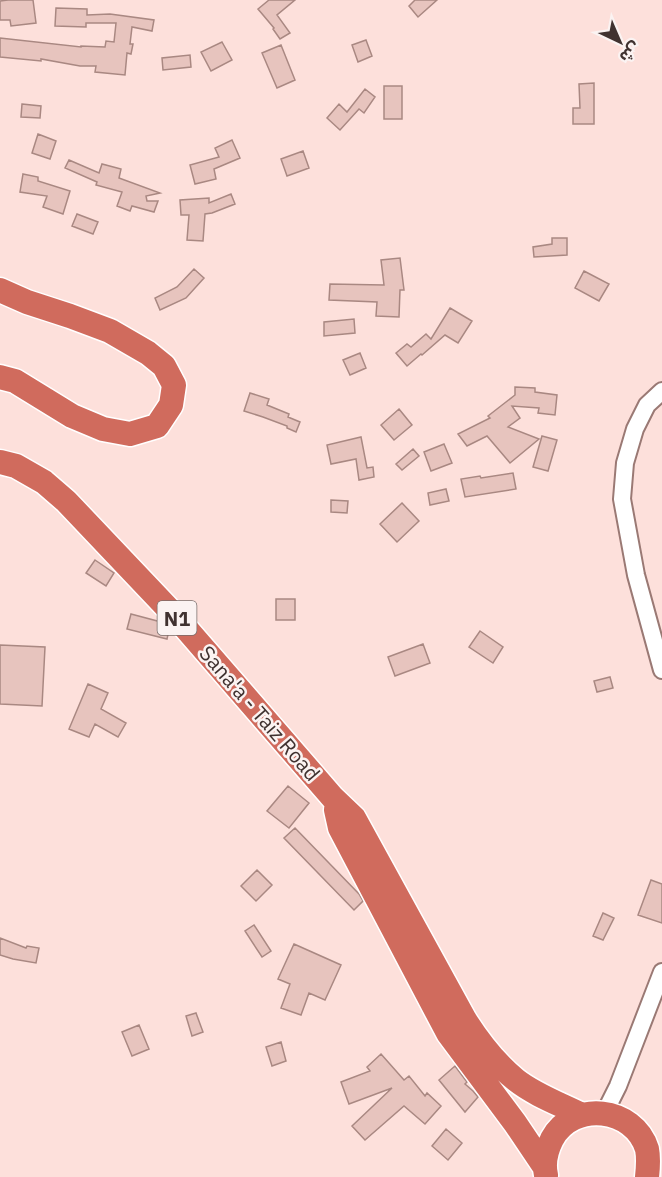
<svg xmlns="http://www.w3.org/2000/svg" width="662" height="1177" font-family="'IBM Plex Sans','Noto Sans Arabic',sans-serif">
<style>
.building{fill:#e7c4be;stroke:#a98882;stroke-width:1.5}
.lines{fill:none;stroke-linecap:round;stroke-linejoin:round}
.minor-casing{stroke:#9a7974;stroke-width:20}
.highway-casing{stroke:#fff;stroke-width:27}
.minor{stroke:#fff;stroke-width:16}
.highway{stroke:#d06b5d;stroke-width:24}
.labels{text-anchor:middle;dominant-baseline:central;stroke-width:5;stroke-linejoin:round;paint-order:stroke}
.shield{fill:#fbf3f2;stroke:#786c6a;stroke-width:1.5}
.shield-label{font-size:20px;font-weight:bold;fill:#403230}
.street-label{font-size:21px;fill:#403230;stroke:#fbf3f2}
</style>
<rect width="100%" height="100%" fill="#fde0db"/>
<path class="building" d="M8,0H33L36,23L11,26L10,20H0V1Z
M269,0H295L277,15L290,33L280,39L273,29L274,28L258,9Z
M415,0H437L418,17L409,6Z
M56,8L87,9V15L110,14L154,20L152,31L132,27L130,44H133L131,54L127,53L125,75L95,72L96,66H80L41,59V61L0,57V38L81,47V46L105,47L106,41L114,42L116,23H86V27L55,26Z
M366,40L372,56L358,62L352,45Z
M222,42L232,60L211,71L201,52Z
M281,45L295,80L277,88L262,53Z
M190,55L191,67L163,70L162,58Z
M594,83V124H573V108H580L579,84Z
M384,86H402V119H384Z
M365,89L375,97L364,113L359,109L340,130L327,118L339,104L347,112Z
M22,104L41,106L40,118L21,117Z
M38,134L56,141L50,159L32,153Z
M232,140L240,158L214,169L216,179L195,184L190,165L219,157L215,148Z
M303,151L309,168L287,176L281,159Z
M69,160L99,173L102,164L121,169L119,178L160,193L146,196L147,201H158L154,212L132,206L130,211L117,206L122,192L96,185L97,182L65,168Z
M23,174L38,177V181L70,191L63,214L43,207L47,196L20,192Z
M231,194L235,204L212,213L205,214L203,241L187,240L189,215H181L180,200L209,198V203Z
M77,214L98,222L93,234L72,226Z
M552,238H567V255L534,257L533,247L552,244Z
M400,258L404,290H400L399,317L376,316L377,302L329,300L330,284L384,285L381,260Z
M194,269L204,278L186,298L160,310L155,298L177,287Z
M584,271L609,284L599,301L575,288Z
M450,308L472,321L458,343L445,335L422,355L421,354L407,366L396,353L407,344L411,347L426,334L431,339Z
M354,319L355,333L324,336V322Z
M360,353L366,368L350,375L343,360Z
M515,387L535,388V392L557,395L555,415L538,413L539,408L512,406L520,418L508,427L539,439L510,463L487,436L467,446L458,434L490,418L488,416L515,395Z
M250,393L269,399L267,405L289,414L288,417L300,422L296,432L287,428V426L263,417L244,411Z
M399,409L412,425L394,440L381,425Z
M542,436L557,440L548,471L533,467Z
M361,437L367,468L373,467L374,477L359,480L356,459L331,464L327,445Z
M444,444L452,463L431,471L424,452Z
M413,449L419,456L402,470L396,464Z
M513,473L516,489L465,497L461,479L480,476L481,478Z
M446,489L449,501L430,505L428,493Z
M331,500L348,501L347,513L331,512Z
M402,503L419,521L397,542L380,524Z
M95,560L114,573L106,586L86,573Z
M276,599H295V620H276Z
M131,614L161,622L169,630L167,639L127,629Z
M480,631L503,647L493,663L469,647Z
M423,644L430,663L395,676L388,657Z
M0,645L45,647L42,706L0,704Z
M610,677L613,688L597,692L594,681Z
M88,684L108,693L101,709L126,723L118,737L95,724L89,737L69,729Z
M288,786L309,803L289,828L267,811Z
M295,828L359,894L363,901L354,910L284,838Z
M257,870L272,885L256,901L241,886Z
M651,880L662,884V923L638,915Z
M603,913L614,918L603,940L593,936Z
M254,925L271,951L262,957L245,931Z
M0,938L26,948L27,946L39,948L36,963L13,959L0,955Z
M294,944L341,965L325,1000L309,993L301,1015L281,1008L290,984L278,979Z
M196,1013L203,1032L192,1036L186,1016Z
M139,1025L149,1049L132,1056L122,1032Z
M281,1042L286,1061L272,1066L266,1047Z
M381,1054L404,1080L409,1076L425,1096L427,1093L441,1106L425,1124L404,1106L365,1140L352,1126L392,1088L349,1104L341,1082L370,1071L367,1067Z
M455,1066L467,1082L465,1084L473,1091L478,1097L465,1112L439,1080Z
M446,1129L462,1143L448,1160L432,1146Z"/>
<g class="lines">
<g class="minor-casing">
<path id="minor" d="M662,391L647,405L635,429L625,463L622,499L636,575L662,670
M604,1114L618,1086L662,972"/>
</g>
<g class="highway-casing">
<path id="highway" d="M0,290L27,302L70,316L110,331L148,353L164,366L174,385L171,405L157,426L130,434L103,429L72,416L15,381L0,377
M0,462L16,466L44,482L66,501L177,618L333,798L354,818L465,1020C479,1042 495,1063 516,1080C535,1095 560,1104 582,1115
M336,810L340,828L448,1033L515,1123L544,1166
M546,1175C543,1162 546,1151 552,1139C573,1100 634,1107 647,1149C649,1159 648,1168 647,1177"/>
</g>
<use href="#minor" class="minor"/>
<use href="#highway" class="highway"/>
</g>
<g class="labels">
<rect class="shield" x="157.5" y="601" width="39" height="34" rx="4.5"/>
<g class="shield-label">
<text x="177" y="618">N1</text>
</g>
<g class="street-label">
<text transform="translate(260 713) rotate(49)">Sana'a - Taiz Road</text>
</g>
</g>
<g transform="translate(620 42) rotate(136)" stroke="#fbf3f2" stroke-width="4.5" paint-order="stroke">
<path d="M0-4.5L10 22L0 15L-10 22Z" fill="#403230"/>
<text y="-9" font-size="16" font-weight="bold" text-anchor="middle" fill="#403230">ش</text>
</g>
</svg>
